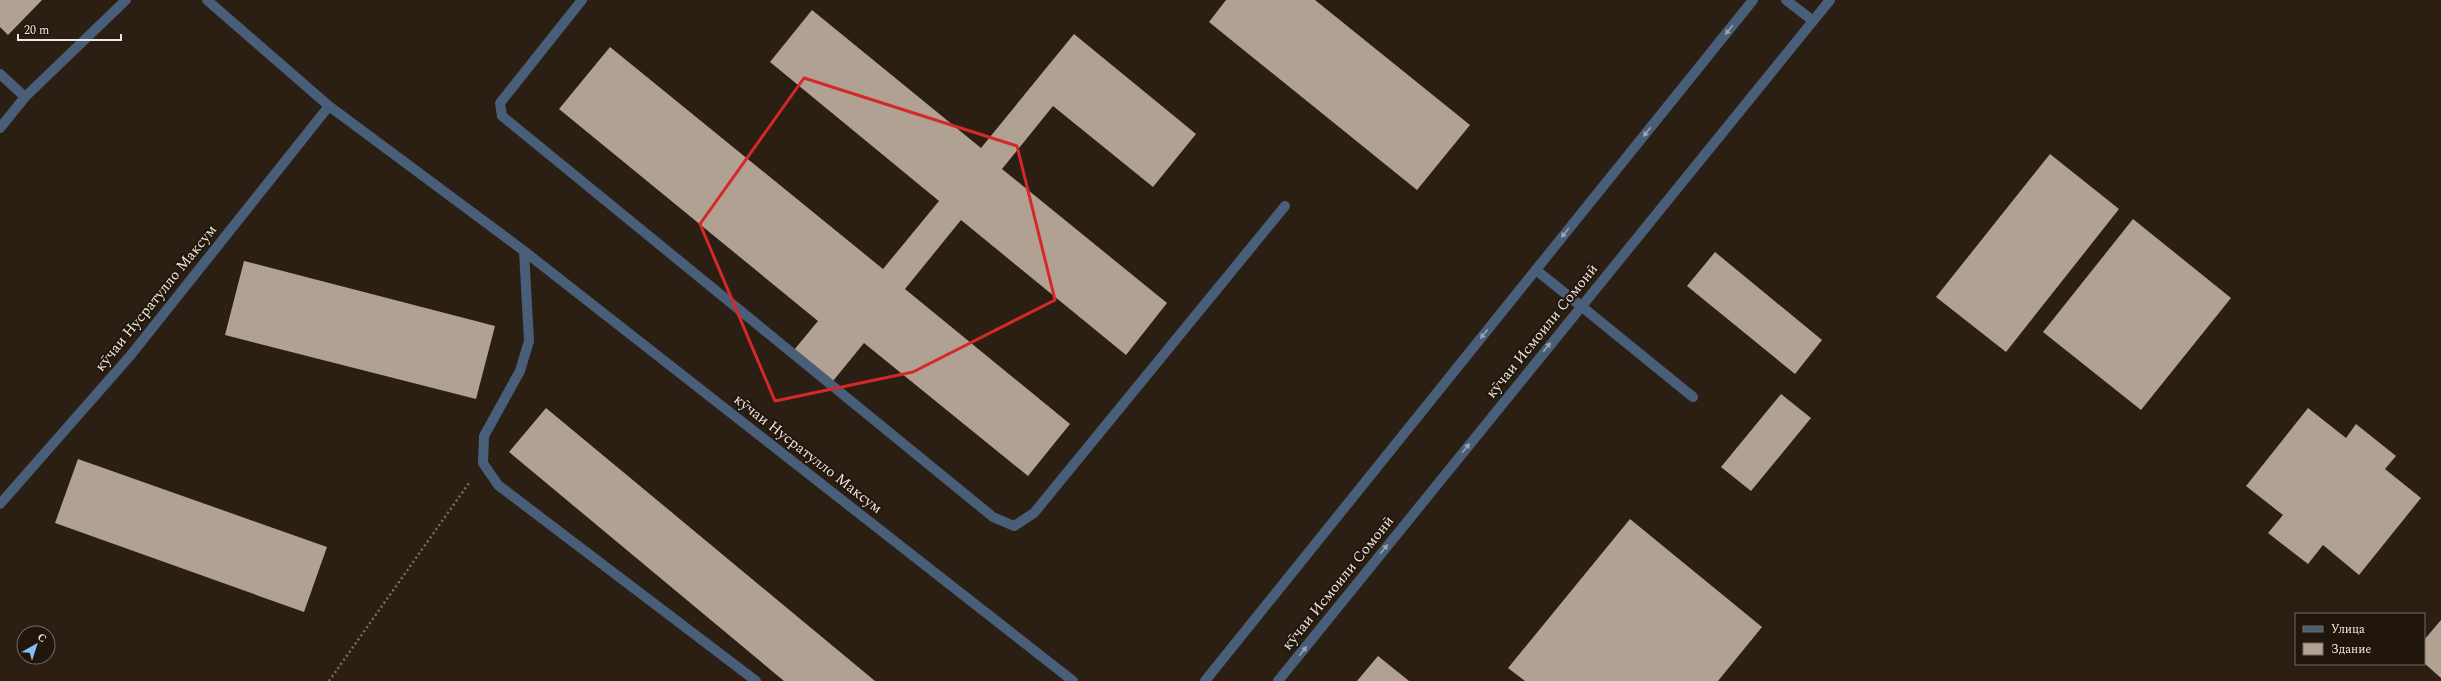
<svg xmlns="http://www.w3.org/2000/svg" width="2441" height="681" font-family="Spectral,serif">
<style>
.building{fill:#b0a193}
.lines{fill:none;stroke-linecap:round;stroke-linejoin:round}
.path{stroke:#776d63;stroke-width:2.5;stroke-dasharray:2 3;stroke-linecap:butt}
.service{stroke:#485e79;stroke-width:10}
.minor{stroke:#485e79;stroke-width:10}
.oneway{fill:#9ca4ad}
.marked{fill:none;stroke:#d62828;stroke-width:3;stroke-linejoin:round}
.labels{text-anchor:middle;dominant-baseline:central;stroke-width:4;stroke-linejoin:round;paint-order:stroke}
.street-label{font-size:15px;fill:#f1e9e1;stroke:#21160b}
</style>
<rect width="100%" height="100%" fill="#2b1f14"/>
<path class="building" d="M0,0H42L8,35L0,27Z
M1226,0H1315L1470,125L1417,190L1209,22Z
M812,10L981,148L1074,34L1196,134L1153,187L1053,106L1002,169L1167,303L1126,355L961,220L905,289L1070,424L1028,476L864,343L833,381L794,350L818,321L559,109L610,47L883,269L939,201L770,62Z
M2050,154L2119,209L2006,352L1936,297Z
M2133,219L2231,298L2141,410L2043,332Z
M1715,252L1822,340L1795,374L1687,286Z
M244,261L495,326L476,399L225,335Z
M1781,394L1811,418L1751,491L1721,467Z
M546,408L875,681H784L509,452Z
M2308,408L2346,438L2356,424L2396,456L2385,469L2421,498L2359,575L2323,545L2308,564L2268,533L2283,515L2246,486Z
M78,459L327,547L304,612L55,523Z
M1630,519L1762,627L1718,681H1525L1508,668Z
M2441,620V678L2424,663V640Z
M1378,656L1409,681H1357Z"/>
<g class="lines">
<path class="path" d="M329,681L469,483"/>
<path class="service" d="M207,0L329,106L524,251L1073,681
M582,0L500,103L502,116L993,517L1014,526L1034,513L1285,206
M1786,0L1812,20
M0,74L25,97
M0,128L25,97L126,0
M524,251L529,341L520,371L484,436L483,463L498,485L756,681
M1581,306L1693,397
M0,504L130,356L329,106"/>
<path class="minor" d="M1536,270L1581,306
M1205,681L1753,0
M1278,681L1830,0"/>
</g>
<defs><path id="oneway-solid" d="M-6-.8H1V-3.2L6.5 0L1 3.2V.8H-6Z"/></defs>
<g class="oneway">
<use href="#oneway-solid" transform="translate(1729 30) rotate(129)"/>
<use href="#oneway-solid" transform="translate(1647 132) rotate(129)"/>
<use href="#oneway-solid" transform="translate(1565 233) rotate(129)"/>
<use href="#oneway-solid" transform="translate(1484 334) rotate(129)"/>
<use href="#oneway-solid" transform="translate(1547 347) rotate(-51)"/>
<use href="#oneway-solid" transform="translate(1466 448) rotate(-51)"/>
<use href="#oneway-solid" transform="translate(1384 549) rotate(-51)"/>
<use href="#oneway-solid" transform="translate(1303 651) rotate(-51)"/>
</g>
<path class="marked" d="M804,78L1017,146L1055,300L913,372L775,401L700,224Z"/>
<g class="labels">
<g class="street-label">
<text transform="translate(156 298) rotate(-51)">кӯчаи Нусратулло Максум</text>
<text transform="translate(1542 331) rotate(-51)">кӯчаи Исмоили Сомонӣ</text>
<text transform="translate(808 454) rotate(38)">кӯчаи Нусратулло Максум</text>
<text transform="translate(1338 583) rotate(-51)">кӯчаи Исмоили Сомонӣ</text>
</g>
</g>
<rect x="2295" y="613" width="130" height="52" fill="#21160b" stroke="#746a61"/>
<rect x="2303" y="626" width="20" height="6" fill="#485e79" stroke="#746a61"/>
<text x="2331" y="633" font-size="12" fill="#f1e9e1">Улица</text>
<rect x="2303" y="643" width="20" height="12" fill="#b0a193" stroke="#746a61"/>
<text x="2331" y="653" font-size="12" fill="#f1e9e1">Здание</text>
<g transform="translate(36 645) rotate(39)"><circle r="19" fill="#21160b" stroke="#746a61"/>
<path d="M0-3L7 15L0 10L-7 15Z" fill="#87bbfb"/>
<text y="-6" font-size="11" font-weight="bold" text-anchor="middle" fill="#f1e9e1">С</text>
</g>
<path d="M18 34v6h103v-6" fill="none" stroke="#f1e9e1" stroke-width="2"/>
<text x="24" y="34" font-size="12" fill="#f1e9e1" stroke="#21160b" stroke-width="3" paint-order="stroke">20 m</text>
</svg>
